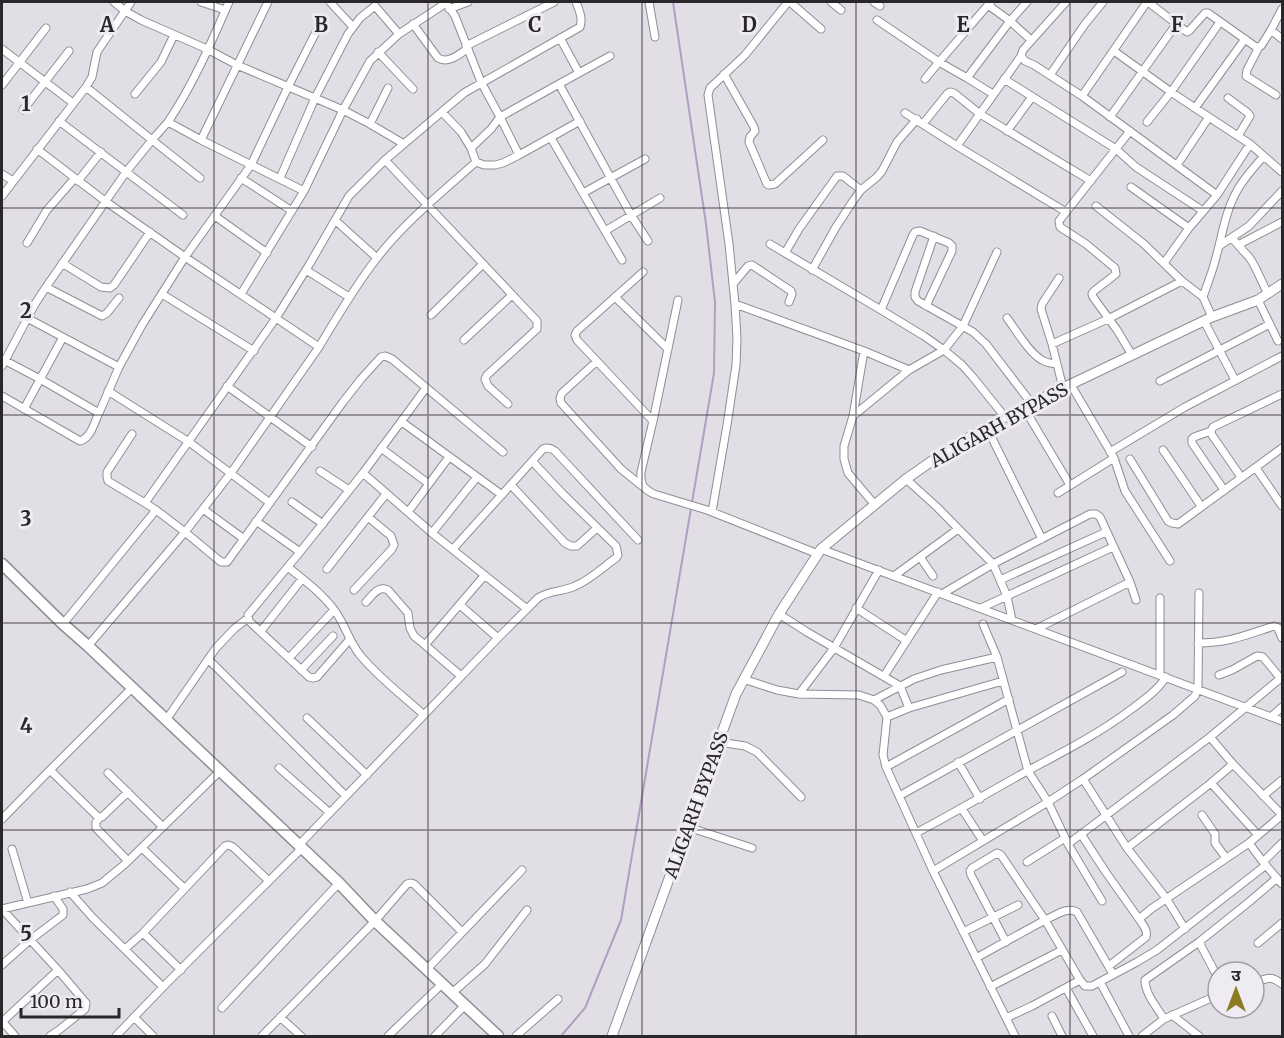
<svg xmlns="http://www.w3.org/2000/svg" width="1284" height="1038" font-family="Merriweather,'Noto Sans Devanagari',serif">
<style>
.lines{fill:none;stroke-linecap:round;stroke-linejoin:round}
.stream{stroke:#b19ec1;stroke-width:2}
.minor-casing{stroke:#918d94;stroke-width:9}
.secondary-casing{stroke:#918d94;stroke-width:11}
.primary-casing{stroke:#918d94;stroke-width:13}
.minor{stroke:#fff;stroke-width:7}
.secondary{stroke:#fff;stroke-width:9}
.primary{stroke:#fff;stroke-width:10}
.grid{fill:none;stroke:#29272a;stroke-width:1.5;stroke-opacity:0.55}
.labels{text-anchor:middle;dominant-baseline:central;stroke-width:6;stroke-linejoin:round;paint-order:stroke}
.street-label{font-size:18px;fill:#29272a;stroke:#efebf3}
.grid-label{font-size:20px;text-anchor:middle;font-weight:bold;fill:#29272a;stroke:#efebf3;stroke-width:6;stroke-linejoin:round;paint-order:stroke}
</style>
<rect width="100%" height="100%" fill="#e2dee6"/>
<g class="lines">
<path class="stream" d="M561,1036L585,1008L621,920L714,373L715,302L706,224L673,2"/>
<g class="minor-casing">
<path id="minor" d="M114,2L125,11L141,20L207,49L237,65L343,110L370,124L404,144
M201,2L225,10
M229,2C211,43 193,85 168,122L201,140L304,191
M330,2L353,27
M649,2L655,37
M790,2L821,29
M831,2L841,10
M874,2L880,6
M991,2L988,5L1010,21L967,78L993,94
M1027,2L1010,21L1031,40
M1066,2L1023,50L1021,56L1025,61L1034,65L1082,96L1217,195L1250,144
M1148,2L1187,32L1189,31L1205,13H1208L1256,47L1261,46L1271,30L1282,39
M449,9L468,2
M877,20L939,62L967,78
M413,24L438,58C448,64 458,55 467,49
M1271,30L1282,9
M560,38L579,73
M466,46L554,2
M1259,47L1247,70L1246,76L1276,95
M2,49L73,103
M1114,51L1171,92L1195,108L1245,39
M378,52L413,89
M724,74L754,127L755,131L750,137L749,142L767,184L769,185L775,184L823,140
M1050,75L1085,24L1103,2
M925,79L939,62L988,5
M1004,79L1116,149L1136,167L1203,211
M559,84L610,56
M2,85L46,28
M86,87L152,140L168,122
M135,94L161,62L174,35
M1082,96L1147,2
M1228,98L1248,113L1250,116L1238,136
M1195,108L1250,144L1282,172
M23,110L69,51
M442,112L461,132L471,148
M905,113L957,146L1066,212L1059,221L1060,227L1086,244L1115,268L1116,274L1094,291L1092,294L1093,297L1117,330L1132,355
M1110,117L1177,23
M59,121L183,215
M1147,122L1171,92L1220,22
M370,124L388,88
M923,124L947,94L950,92L954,93L980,114L1091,181
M1007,131L1032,97
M551,138L605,231L660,198
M201,140L268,2
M957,146L1021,56
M37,149L105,201L185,257L319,347C337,317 355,286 377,258C405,222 442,192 476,162L471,148L491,129L500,117L481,82L455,16L446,3L399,34L370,61L343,110L304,191L241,294
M519,155L500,117L559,84L631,215L648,241
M385,160L537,321V329L487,375L485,379L488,386L508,404
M476,162L484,165H495L503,163L519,155L580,121
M1177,165L1209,117
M2,174L13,181
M241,178L292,211
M280,178L315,98L348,34L360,18L375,6L399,34
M78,181L101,152
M1131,187L1189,228
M583,193L645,159
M2,196L86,87L92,77L97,52L131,2
M1096,206L1144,244L1182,281L1203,297L1212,317
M1066,212L1130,131
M215,216L267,253
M336,221L377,258
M605,231L622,260
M934,236L915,292V297L918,301L973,332L986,344L1032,404
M1232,238C1238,245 1243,251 1249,257C1256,266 1262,283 1268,294
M27,243L47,210L75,178
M770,244L881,310
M1238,245L1282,222
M1219,246L1249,226L1282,191
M997,252L963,326L944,350L962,365L972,376L1005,417
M785,253L799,229L837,176H843L861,190
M62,263L101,287L110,288L114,285L150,232
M1164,263L1189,228L1217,195
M306,270L349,297
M812,270L836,227L853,201L861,190L877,177L882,171L897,142L917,119
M643,272L577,331L575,335L577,340L653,421
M1059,278L1042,304L1041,309L1052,344L1063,388
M733,284L748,266L752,265L791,291L792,294L789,302
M46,287L102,316L107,313L119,298
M162,294L254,351
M615,297L668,349
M1203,297C1207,285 1212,273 1215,261C1222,237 1225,211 1238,189C1245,177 1254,167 1264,156
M678,300L653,421L641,472C640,484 643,489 654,494L707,510L818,554
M1258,300L1278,341
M735,304L864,351L909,370L944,350L924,336L881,310L913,235L915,232L920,231L949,243L952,246V251L926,306
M431,315L483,264
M27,318L119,367
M1007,318C1016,330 1029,353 1042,360C1046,363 1051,363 1056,364
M1204,321L1235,380
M464,340L512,295
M1052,344L1108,319L1182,281
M319,347L231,473L185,532L221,562H227L343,402L361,379L381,357L385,356L392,359L503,452
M864,351L853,416L844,446V459L848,473L875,505
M2,359L40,379L99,413L119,367L142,325L185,257L251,165L288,87L319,26
M596,362L562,393L560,398L561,403L621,469L642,486
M2,366L35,304L46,287L126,172L152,140L200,178
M1160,381L1270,324
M1071,385L1114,458L1125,491L1170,561
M227,386L312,447
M108,391L189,442L270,503
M2,396L80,441C91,438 94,423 99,413
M1024,408L1070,485
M24,409L63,337
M853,416L909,370
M402,422L502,495
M987,428L1042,539
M1211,431L1194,437L1192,439V443L1224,490
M132,434L107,472V477L108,481L145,503
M381,448L429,484
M1163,450L1201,506
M1110,452L1185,407L1282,356
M1130,459L1168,521L1172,523L1178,524L1282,448
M1256,468L1282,506
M320,471L349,490
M363,473L432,533L527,609
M1241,477L1212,435L1211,431L1213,427L1282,394
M906,479L937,507L993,564L1090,514H1096L1100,517L1130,582L1136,600
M511,485L565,543L571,546H577L597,528
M1058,493L1114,458
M292,502L323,524
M203,509L244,539
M408,512L449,457
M712,512L727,425L736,365L737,339L735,304L729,244L708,95L710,88L745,55L788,2
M256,521L300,552L363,473L426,388
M432,533L477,477
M453,549L543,449C548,447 551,448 555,451L638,540
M821,549L1282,721
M300,552L248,615L249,621L309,677L313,678L317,677L350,639
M920,557L933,576
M288,567C306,582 329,598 340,619C347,631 351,644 360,655C378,677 403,696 424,715
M327,569L386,494
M894,576L958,529
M1000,580L1106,532
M354,590L392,549L394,545L391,536L368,517
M942,594L993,564L1007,596L1012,620
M1160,598V674
M366,602C372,596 378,585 388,590L408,613L410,628L414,636L425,645
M460,605L498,638
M856,608L907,641
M981,608L1113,547
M779,614L807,632L900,686L909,708
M63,624L156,510L145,503L276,318L309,265L349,196L385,160L464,93L580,27C583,18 579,10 576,2
M983,624L997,657L1028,771L1048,802L1068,844L1102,901
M1036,629L1130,582
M261,631L302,579
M1198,643C1228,643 1246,635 1274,626L1278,628L1282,638
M88,646L185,532L156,510
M289,658L334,610
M208,659L346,796
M301,670L333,636
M1219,675L1232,670L1257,656L1263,657L1281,679
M461,676L425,645L484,576
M884,676L938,592
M743,679L777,690L799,694L859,695L874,700L880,705L887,717L883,755L886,767L933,871L1015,1036
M799,694L834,648L879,570
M874,700L914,679L941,670L997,657
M1272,716L1282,707
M887,717L909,708L1003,681
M307,718L367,775
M166,720L216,648L234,629L248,618
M1210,737L1233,764L1282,815
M719,742L745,746L757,752L801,797
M958,762L980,799
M886,767L1009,699
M279,768L330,813
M108,773L163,827
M1083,779L1173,715L1195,696L1198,688L1199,593
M1211,783L1233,764
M128,792L102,817H98L50,770L132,688
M899,796L1122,672
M1263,796L1282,780
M962,809L983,841
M1202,815L1215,834V843L1226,858
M100,817L96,822V828L128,861
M2,819L50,770
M688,827L752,848
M916,833C954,813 991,791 1029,770C1065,751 1100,733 1133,708C1145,699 1158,690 1166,677
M1081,834L1105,871L1139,919
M1249,843L1263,862L1282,884
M1068,844L1210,737L1282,677
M298,846L498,638L538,598C549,590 563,592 575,586C590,580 603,567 616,558L618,555L616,546L562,493L532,461
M142,848L184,888
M1127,848L1211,783L1258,835
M12,849L28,903
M1027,862L1065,838
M1263,862L1282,843
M933,871L1048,802L1083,779L1127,848L1166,898L1185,929
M70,892L93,918L163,987
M2,909L87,889L102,883L125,864L220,771
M2,909L58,970L86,1003L85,1009L59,1030L50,1036
M963,932L1018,905
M143,933L181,970
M1199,942L1218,978
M1258,943L1282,923
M125,949L143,933L225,846L228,845L233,847L269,881
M976,958L1045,920L1001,855L997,853L972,868L970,871L971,875L1006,942
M2,965L30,940L63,915V909L54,896
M1109,966L1146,937C1148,930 1143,925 1139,919L1151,909L1249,843L1282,815
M427,969L522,870
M1113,974L1077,912C1067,906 1055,916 1045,920L1080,980L1085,986H1092L1137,962L1157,950L1266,865
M1100,982L1129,1036
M1254,983C1268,978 1270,975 1282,984
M990,987L1062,950
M1066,988L1093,1036
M452,993L485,964L527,910
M222,1008L339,883
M1172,1015L1199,1036
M1052,1016L1062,1036
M134,1017L153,1036
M280,1017L301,1036
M1006,1018L1032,1006L1080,980
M1164,1019C1157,1007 1145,994 1145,980L1199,942L1249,902L1277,878
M2,1021L15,1036
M2,1022L58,970
M116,1036L163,987L301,849
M262,1036L375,921L407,884L411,883L414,884L462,932
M388,1036L442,984
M435,1036L465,1005
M516,1036L558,999
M1142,1036L1164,1019L1218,995"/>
</g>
<g class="secondary-casing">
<path id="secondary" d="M612,1036L736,694L779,614L821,549L906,479L952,447L1005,417L1063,388L1212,317L1258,300L1282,284"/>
</g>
<g class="primary-casing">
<path id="primary" d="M2,564L63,624L88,646L339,883L375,921L498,1036"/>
</g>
<use href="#minor" class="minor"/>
<use href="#secondary" class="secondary"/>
<use href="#primary" class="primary"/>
</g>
<path class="grid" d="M214,2V1036M428,2V1036M642,2V1036M856,2V1036M1070,2V1036M2,208H1282M2,415H1282M2,623H1282M2,830H1282"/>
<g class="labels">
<g class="street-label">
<text transform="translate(999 425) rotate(-29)">ALIGARH BYPASS</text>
<text transform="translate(696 805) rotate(-70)">ALIGARH BYPASS</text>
</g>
</g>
<g class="grid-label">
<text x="107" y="32">A</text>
<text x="321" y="32">B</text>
<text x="535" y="32">C</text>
<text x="749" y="32">D</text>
<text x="963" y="32">E</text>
<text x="1177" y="32">F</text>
<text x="26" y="111">1</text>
<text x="26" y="318">2</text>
<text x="26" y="526">3</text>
<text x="26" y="733">4</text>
<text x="26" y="941">5</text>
</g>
<rect width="1284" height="1038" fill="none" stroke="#29272a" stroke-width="6"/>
<g transform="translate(1236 990)"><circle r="28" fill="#efebf3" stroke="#a09da3" stroke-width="1.5"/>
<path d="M0-4.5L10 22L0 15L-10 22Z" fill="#8b7c22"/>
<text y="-9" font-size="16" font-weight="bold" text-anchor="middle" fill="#29272a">उ</text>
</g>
<path d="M21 1008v9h98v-9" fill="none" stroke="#29272a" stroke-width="3"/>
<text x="30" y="1008" font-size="18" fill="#29272a" stroke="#efebf3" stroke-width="4.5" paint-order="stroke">100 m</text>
</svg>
